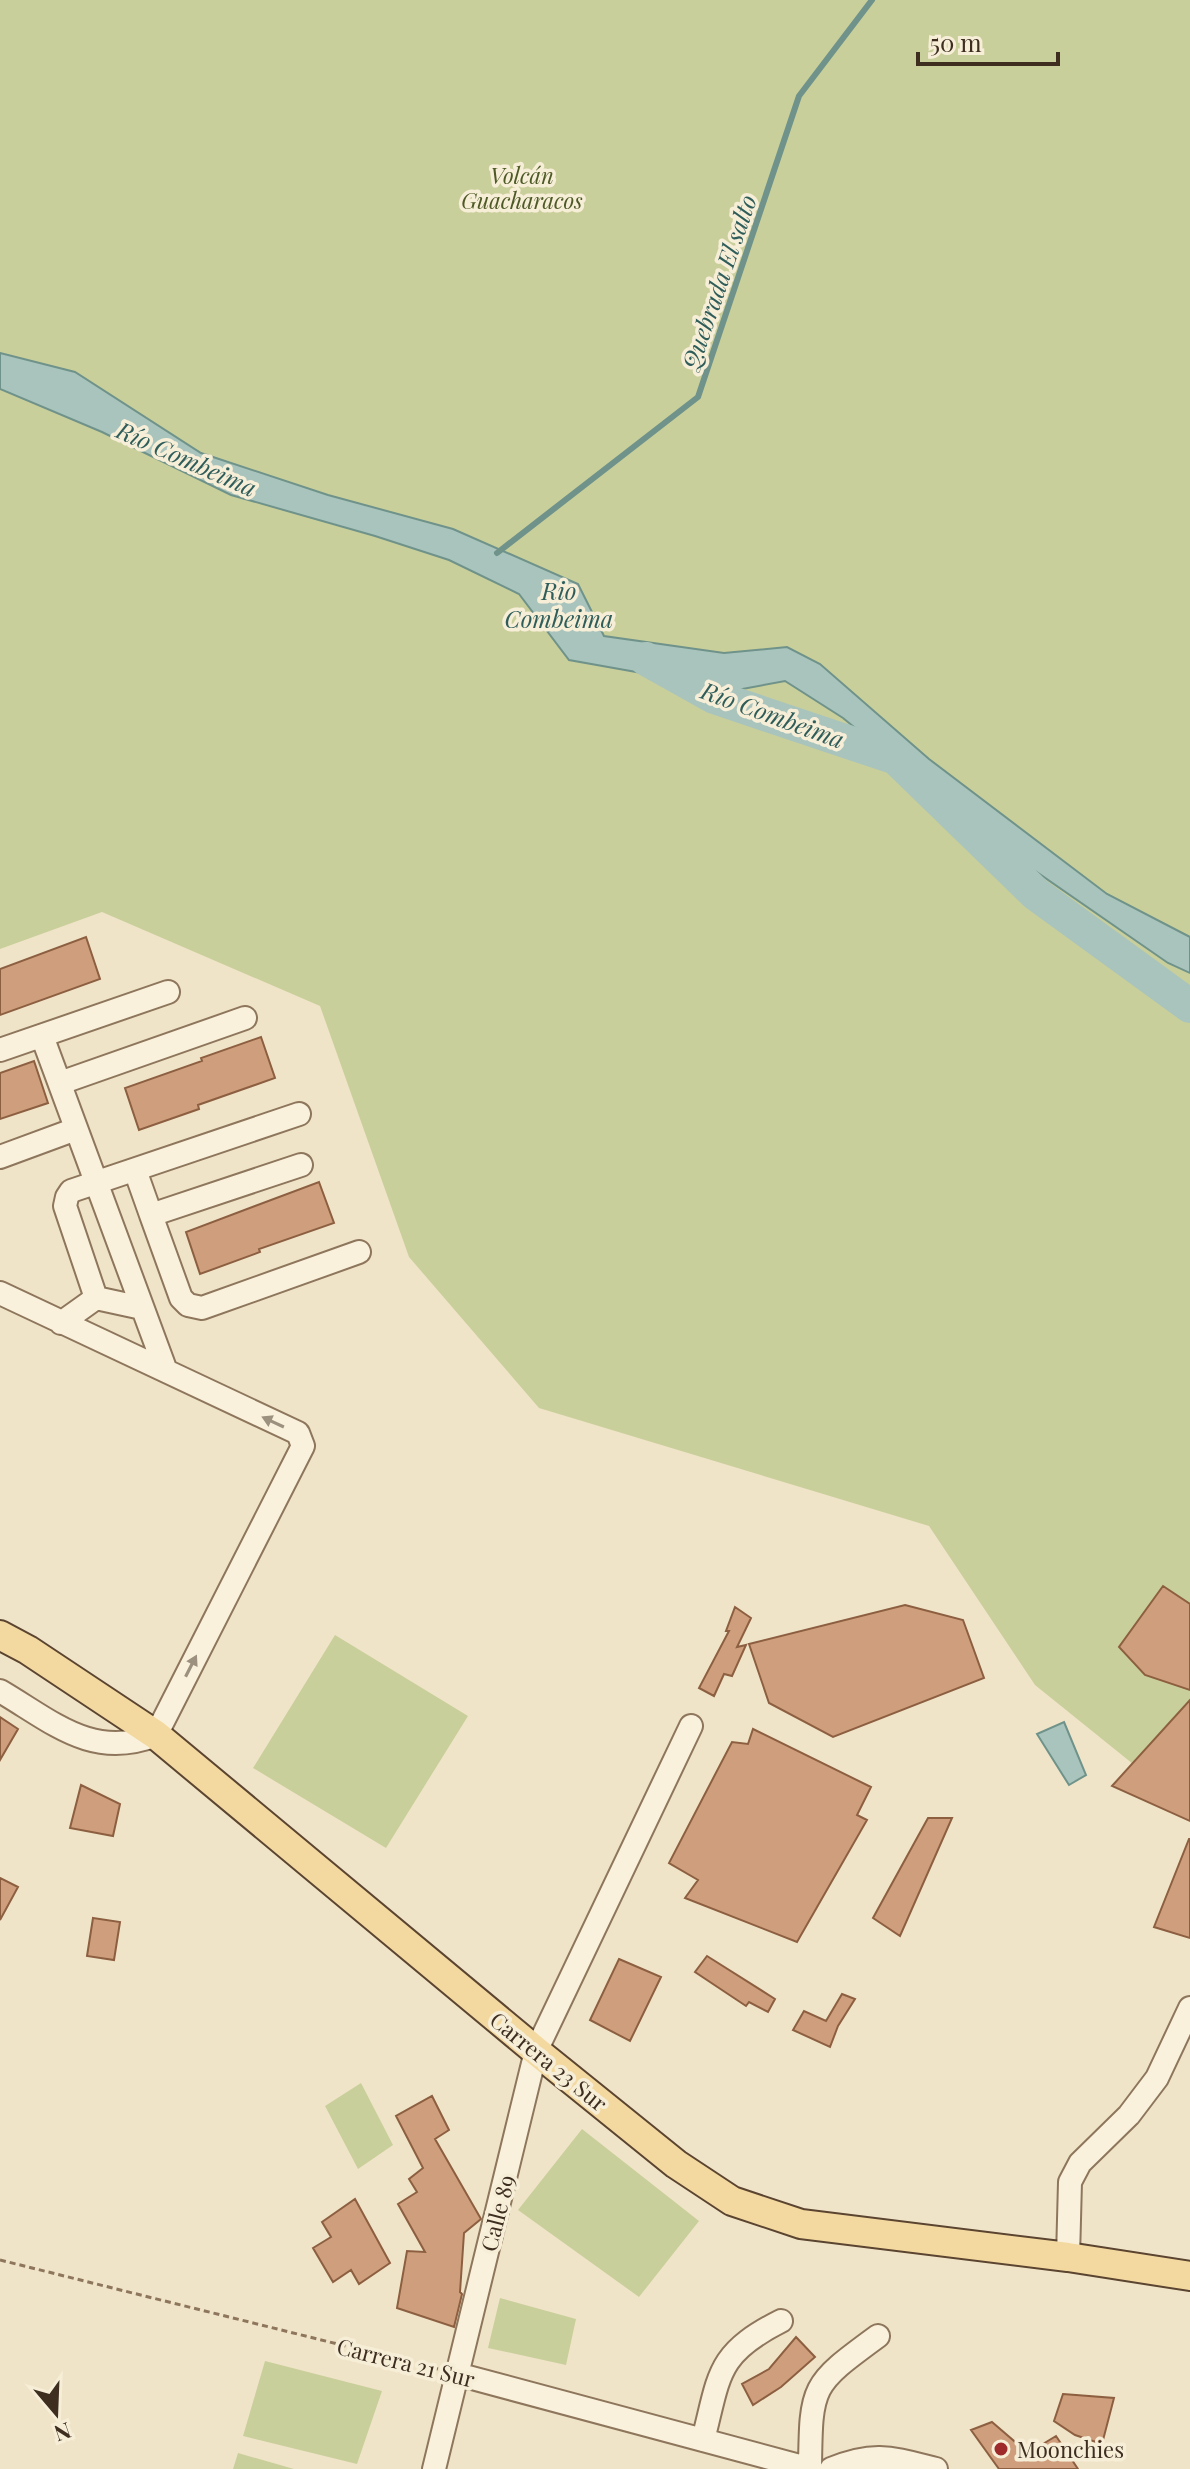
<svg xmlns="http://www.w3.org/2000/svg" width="1190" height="2469" font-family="'Playfair Display',serif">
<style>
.green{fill:#c9cf9b}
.water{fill:#a9c4bc;stroke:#6f938a;stroke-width:2}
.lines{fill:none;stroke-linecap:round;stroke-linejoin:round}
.stream{stroke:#6f938a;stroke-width:6}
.river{stroke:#a9c4bc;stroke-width:34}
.building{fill:#cf9f7d;stroke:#8d5f41;stroke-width:2}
.minor-casing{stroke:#8d765c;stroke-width:26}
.major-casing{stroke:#5b4430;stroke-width:32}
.path{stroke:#8d765c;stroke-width:3;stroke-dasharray:6 4;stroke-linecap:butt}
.minor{stroke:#faf1dc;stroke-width:22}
.major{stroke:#f3d9a0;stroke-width:28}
.oneway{fill:#9c907e}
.poi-dot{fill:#9e2a2b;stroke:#f7eed8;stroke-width:3}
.labels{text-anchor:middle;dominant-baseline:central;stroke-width:7;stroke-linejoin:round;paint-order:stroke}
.park-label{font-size:22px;font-style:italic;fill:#4d5a26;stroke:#f7eed8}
.street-label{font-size:22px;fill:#3d2e20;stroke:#f7eed8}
.poi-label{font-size:22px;fill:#3d2e20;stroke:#f7eed8;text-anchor:start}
.water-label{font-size:24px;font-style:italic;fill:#2f5d5a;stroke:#f7eed8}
</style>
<rect width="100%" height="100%" fill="#f0e4c8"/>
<path class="green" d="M0,0H1190V1769L1133,1764L1035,1685L929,1526L539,1408L409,1257L320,1006L102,912L0,949Z
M335,1635L468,1716L386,1848L253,1768Z
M361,2083L393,2145L358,2169L325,2106Z
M582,2129L699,2221L639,2297L518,2210Z
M500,2298L576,2319L566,2365L488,2348Z
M265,2361L382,2391L357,2464L243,2436Z
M238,2453L294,2469H233Z"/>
<path class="water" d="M0,353L75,372L201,453L328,495L453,529L578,584L604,636L724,653L787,647L820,664L929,759L1107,894L1190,937V973L1168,963L1002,848L843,718L785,681L737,690L569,660L519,594L449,560L375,536L231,495L102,432L0,389Z
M1064,1722L1086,1775L1069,1785L1037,1734Z"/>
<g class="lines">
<path class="stream" d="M497,553L698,397L799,96L872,0"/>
<path class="river" d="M646,659L714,697L896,758L1036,894L1190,1006"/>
</g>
<path class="building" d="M86,937L100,979L0,1015V969Z
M261,1037L275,1078L198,1105L199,1109L139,1130L125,1088L202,1061L201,1058Z
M34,1061L48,1103L0,1119V1073Z
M319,1182L334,1223L259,1249L260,1252L200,1274L186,1232Z
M1163,1586L1190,1604V1690L1145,1675L1119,1647Z
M905,1605L963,1620L984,1678L833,1737L769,1703L749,1644Z
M735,1607L751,1618L737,1647L746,1645L732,1676L724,1674L714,1696L699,1688L729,1631H726Z
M1190,1700V1821L1112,1786Z
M0,1717L18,1729L0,1760Z
M753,1729L871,1787L857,1815L867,1820L797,1942L685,1898L698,1880L669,1863L732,1742L748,1744Z
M81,1785L120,1804L113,1836L70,1828Z
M928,1818H952L900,1936L873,1918Z
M1189,1839H1190V1938L1154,1927Z
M0,1878L18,1887L0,1920Z
M93,1918L120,1922L114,1960L87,1956Z
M707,1956L775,1999L768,2012L749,2002L746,2006L695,1972Z
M619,1959L661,1977L630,2041L590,2020Z
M842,1994L855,1999L838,2026L830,2047L793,2030L804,2011L826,2021Z
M432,2096L449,2130L435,2139L481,2219L464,2233L460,2292L462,2294L454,2327L397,2308L407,2251L425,2252L398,2204L417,2192L409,2179L423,2168L396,2116Z
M355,2199L390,2263L359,2284L351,2270L333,2282L313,2248L331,2237L322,2222Z
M796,2337L815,2357L781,2387L753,2405L742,2384L769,2369Z
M1063,2394L1114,2398L1102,2444L1075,2435L1054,2421Z
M992,2422L1028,2453L1056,2436L1078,2469H999L971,2430Z"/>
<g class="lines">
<g class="minor-casing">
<path id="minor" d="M42,1036L166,1371
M0,1050L168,992
M60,1083L245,1018
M0,1157L76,1129
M135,1170L151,1215L301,1165
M151,1215L181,1298L188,1305L202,1308L359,1252
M0,1293L298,1433L303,1446L156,1735C92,1760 53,1722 0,1691
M96,1298L65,1206L67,1197L71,1191L299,1114
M61,1323L96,1298L142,1308
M1068,2257L1070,2182L1080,2163L1129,2115L1157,2078L1190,2008
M457,2374L811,2469
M703,2440C720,2374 716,2354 781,2321
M810,2468C811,2385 811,2385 878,2336
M434,2469L536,2051L691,1726
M831,2469C875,2451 892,2458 936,2469"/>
</g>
<g class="major-casing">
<path id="major" d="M0,1635L28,1650L156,1735L536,2051L676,2164L732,2201L801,2224L1068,2257L1190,2276"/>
</g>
<path class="path" d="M0,2260L438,2369"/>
<use href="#minor" class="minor"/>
<use href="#major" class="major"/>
</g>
<defs><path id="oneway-solid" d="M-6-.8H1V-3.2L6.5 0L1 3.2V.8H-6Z" transform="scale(2)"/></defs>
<g class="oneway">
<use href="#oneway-solid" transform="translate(273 1422) rotate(-155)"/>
<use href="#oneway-solid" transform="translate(191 1666) rotate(-63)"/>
</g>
<circle class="poi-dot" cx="1001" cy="2449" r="8"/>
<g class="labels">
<g class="park-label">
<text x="522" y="175">Volcán<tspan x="522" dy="25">Guacharacos</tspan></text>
</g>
<g class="street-label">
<text transform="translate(549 2061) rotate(39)">Carrera 23 Sur</text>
<text transform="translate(497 2213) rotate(-76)">Calle 89</text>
<text transform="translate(406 2362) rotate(14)">Carrera 21 Sur</text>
</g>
<g class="poi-label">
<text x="1017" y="2449">Moonchies</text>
</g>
<g class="water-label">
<text transform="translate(718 282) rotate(-71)">Quebrada El salto</text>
<text transform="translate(187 458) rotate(24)">Río Combeima</text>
<text x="559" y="590">Rio<tspan x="559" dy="28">Combeima</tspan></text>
<text transform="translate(773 714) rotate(20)">Río Combeima</text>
</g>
</g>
<g transform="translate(56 2413) rotate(161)" stroke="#f7eed8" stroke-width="6" paint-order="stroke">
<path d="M0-6L14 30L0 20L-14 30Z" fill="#3d2e20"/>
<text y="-12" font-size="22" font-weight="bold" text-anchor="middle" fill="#3d2e20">N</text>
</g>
<path d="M918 52v12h140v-12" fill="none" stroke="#3d2e20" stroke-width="4"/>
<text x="930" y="52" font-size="24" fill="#3d2e20" stroke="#f7eed8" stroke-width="6" paint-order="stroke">50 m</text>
</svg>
